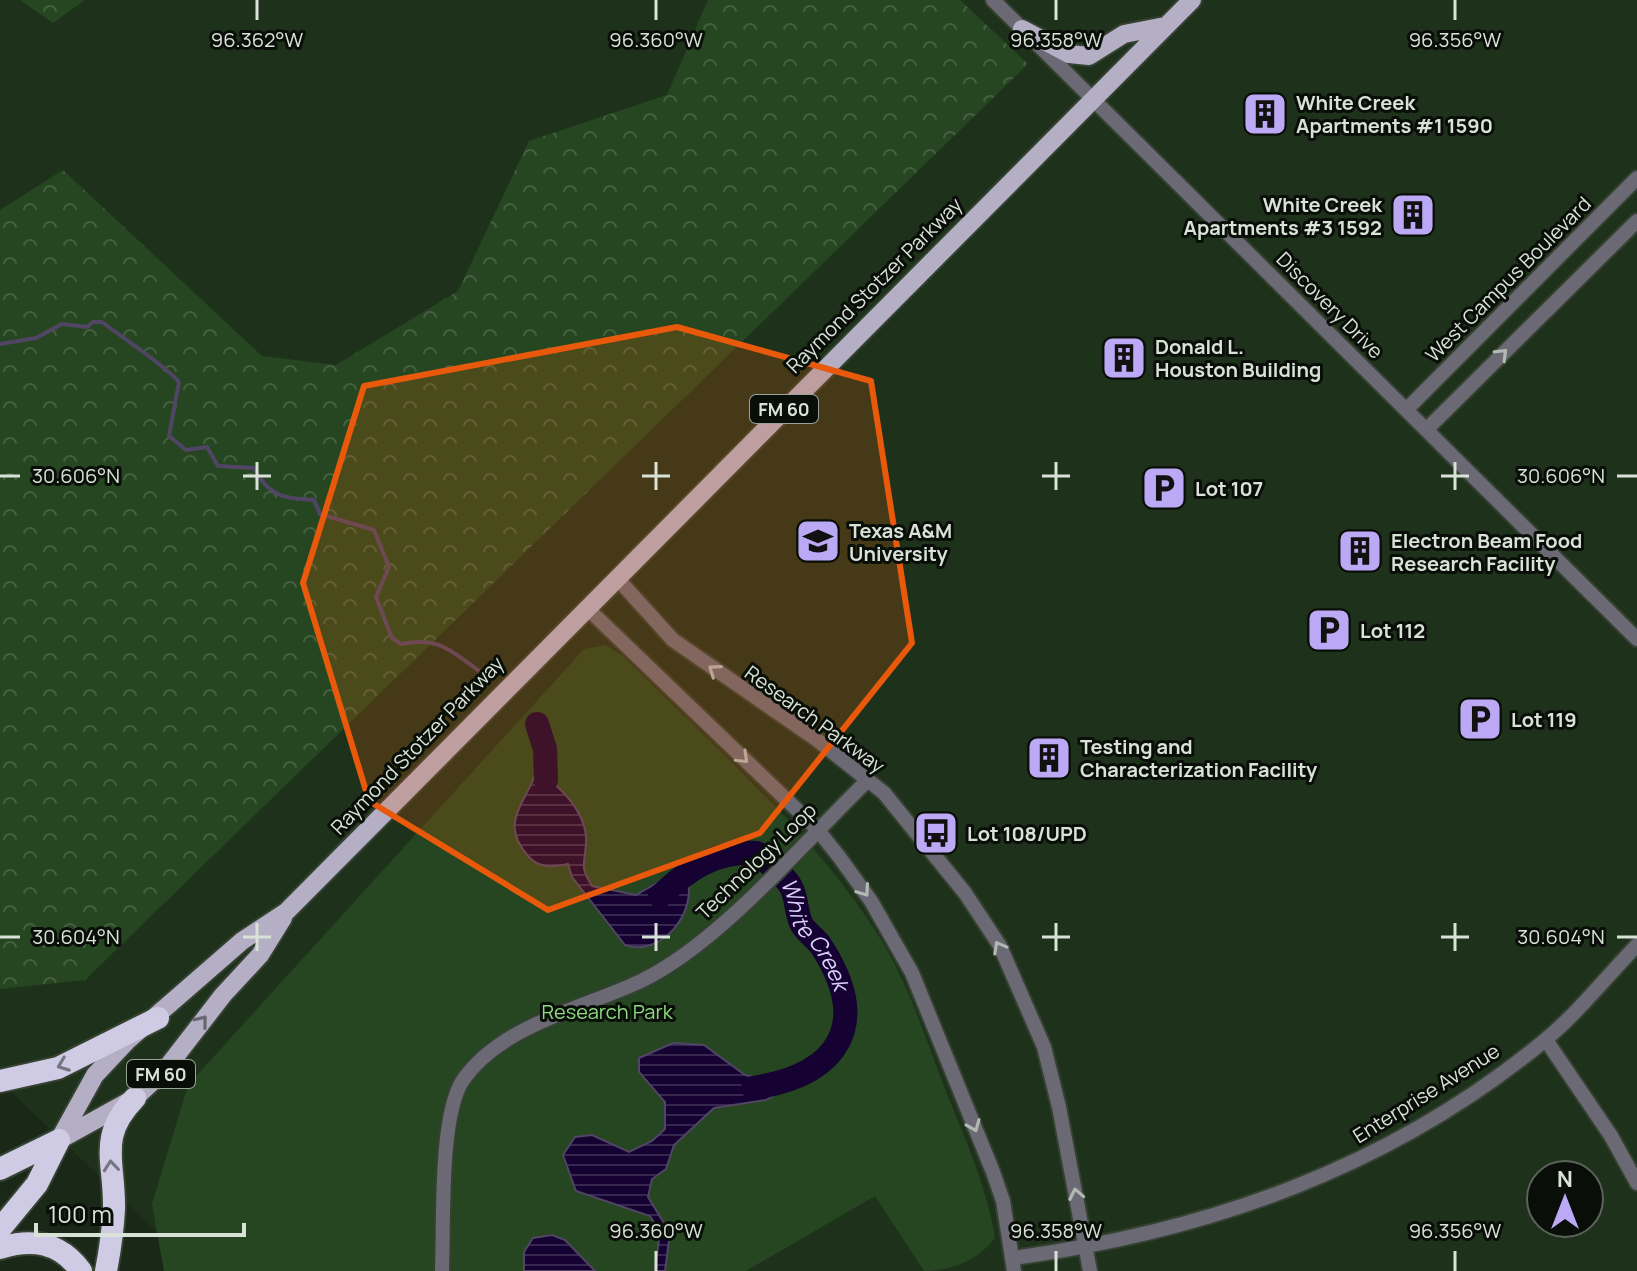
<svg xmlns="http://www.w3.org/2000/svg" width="1637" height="1271" font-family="Manrope,sans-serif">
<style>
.built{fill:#1e311b;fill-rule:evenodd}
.forest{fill:url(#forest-crowns)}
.park{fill:#254620}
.water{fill:url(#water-rules);stroke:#504564;stroke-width:2}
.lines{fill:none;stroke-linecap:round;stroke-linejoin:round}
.stream{stroke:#504564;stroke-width:4}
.river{stroke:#150232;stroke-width:24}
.minor-casing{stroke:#354232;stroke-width:18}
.major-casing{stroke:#354232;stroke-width:22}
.highway-casing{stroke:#354232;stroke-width:26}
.minor{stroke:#6b6974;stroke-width:14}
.major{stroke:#b4afc5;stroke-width:18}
.highway{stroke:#d0cbe5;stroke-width:22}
.oneway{stroke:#b2b8b4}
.oneway2{stroke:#676770}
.oneway3{stroke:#767682}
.marked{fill:#e8590c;fill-opacity:0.2;stroke:#e8590c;stroke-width:6;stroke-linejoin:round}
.ticks{fill:none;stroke:#d8e2d7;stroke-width:3}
.labels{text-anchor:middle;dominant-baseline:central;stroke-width:6;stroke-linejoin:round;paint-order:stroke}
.shield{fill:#090f08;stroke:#9aa399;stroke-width:2}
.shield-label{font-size:18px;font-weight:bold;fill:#d8e2d7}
.poi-label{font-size:20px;font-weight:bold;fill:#d8e2d7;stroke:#090f08;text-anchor:start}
.street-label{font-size:20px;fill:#d8e2d7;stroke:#090f08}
.park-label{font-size:20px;fill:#8ed981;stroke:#090f08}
.water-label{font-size:22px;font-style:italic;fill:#dbd2fb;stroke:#090f08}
.ticks-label{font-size:20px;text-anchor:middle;fill:#d8e2d7;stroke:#090f08;stroke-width:6;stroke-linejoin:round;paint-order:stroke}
</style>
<defs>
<pattern id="forest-crowns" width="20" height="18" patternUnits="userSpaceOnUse" patternTransform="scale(2)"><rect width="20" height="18" fill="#254620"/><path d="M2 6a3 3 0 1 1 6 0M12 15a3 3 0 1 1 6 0" fill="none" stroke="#446040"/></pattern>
<pattern id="water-rules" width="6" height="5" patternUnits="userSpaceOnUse" patternTransform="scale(2)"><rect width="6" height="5" fill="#150232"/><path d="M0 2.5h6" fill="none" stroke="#36274f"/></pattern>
</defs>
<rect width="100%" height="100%" fill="#1a2817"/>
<path class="built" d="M0,0H1637V1271H164L157,1232L0,1081ZM1541,1175H1589V1223H1541Z"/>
<path class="forest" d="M20,0H85L53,23Z
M708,0H960L1028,64L85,980L0,989V210L63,170L262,356L336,365L458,291L529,141L667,95Z"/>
<path class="park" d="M605,645L622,655C711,744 812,830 880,938C909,984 927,1043 947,1094C966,1140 987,1188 995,1238C978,1260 952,1271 924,1271L875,1196L746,1271H164L152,1204L188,1085L584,649Z"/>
<path class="water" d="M545,749L551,756L553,783C570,797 588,820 586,843C585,865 579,865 592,886L636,895L676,872L687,878C698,912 661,958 625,945L572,877L568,864C553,867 539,869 528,856C492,815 540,796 538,754Z
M673,1043L704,1045L745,1075L784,1083L782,1091L766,1100L714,1108L674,1145L666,1169L652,1179L648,1197L670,1233L665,1271H655L660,1231L650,1216L576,1191L563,1155L575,1137L592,1135L629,1152L652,1141L665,1129V1102L639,1072V1058Z
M552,1235L565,1240L595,1271H524V1252L533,1238Z"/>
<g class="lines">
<path class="stream" d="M0,344L36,338L62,324L87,327L93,322H102C123,338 165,365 179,382L169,436L186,450L207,447L218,466L254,468C269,497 283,498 314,500L320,514L374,530L389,567L376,597L392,638L401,644C440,636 452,652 482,673"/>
<g class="river">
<path d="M537,724L545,749L546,780"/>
<path id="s1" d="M660,896C690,868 715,851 757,853C767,863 785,875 791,887C797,898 796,912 801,923C805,932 816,938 821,946C872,1024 839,1075 753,1088"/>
</g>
<g class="minor-casing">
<path id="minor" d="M993,0L1637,639
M1407,409L1637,178
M1427,429L1637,221
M616,577L673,640L816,739L884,793L965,893L1000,946L1044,1047L1059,1107L1090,1271
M586,607L817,829L840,858L871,901L912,973L993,1172L1003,1201L1014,1271
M1546,1040L1611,1136L1637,1183
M1013,1258C1209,1231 1390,1168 1544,1041C1578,1013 1607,976 1637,945
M442,1271C444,1225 439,1116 463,1080C501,1025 584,1008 641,981C720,943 803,843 867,781"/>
</g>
<g class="major-casing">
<path id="major" d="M1022,29L1069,54L1089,56L1124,34L1165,26
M59,1140L95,1075L127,1041L242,941L286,912L1192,0
M59,1140L135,1098L165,1070L223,995L260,955L283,918"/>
</g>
<g class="highway-casing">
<path id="highway" d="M0,1081L58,1068L158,1018
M0,1169L59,1140
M0,1229L37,1184L59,1140
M0,1248C33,1238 60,1242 81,1271
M106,1271C110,1250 113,1230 114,1209C115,1161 97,1137 135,1098"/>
</g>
<use href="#minor" class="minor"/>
<use href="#major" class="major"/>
<use href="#highway" class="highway"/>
</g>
<defs><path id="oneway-chevron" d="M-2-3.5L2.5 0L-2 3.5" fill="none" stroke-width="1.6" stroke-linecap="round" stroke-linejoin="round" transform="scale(2)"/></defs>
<g class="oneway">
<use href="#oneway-chevron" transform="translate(1502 354) rotate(-45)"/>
<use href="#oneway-chevron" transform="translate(714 670) rotate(-145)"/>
<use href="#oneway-chevron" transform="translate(743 758) rotate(44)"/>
<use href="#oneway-chevron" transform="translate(864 891) rotate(55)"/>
<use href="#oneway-chevron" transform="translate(999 947) rotate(-119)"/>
<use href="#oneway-chevron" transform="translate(974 1126) rotate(68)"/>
<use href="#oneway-chevron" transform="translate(1076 1194) rotate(-101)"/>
</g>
<use class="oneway2" href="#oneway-chevron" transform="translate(202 1021) rotate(-51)"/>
<g class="oneway3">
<use href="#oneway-chevron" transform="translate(63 1065) rotate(159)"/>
<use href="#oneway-chevron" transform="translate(111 1166) rotate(-96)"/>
</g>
<path class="marked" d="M677,327L871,381L912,643L760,833L548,910L369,801L303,583L364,386Z"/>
<path class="ticks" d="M257,0V20M656,0V20M1056,0V20M1455,0V20M257,462V490M656,462V490M1056,462V490M1455,462V490M0,476H20M243,476H271M642,476H670M1042,476H1070M1441,476H1469M1617,476H1637M257,923V951M656,923V951M1056,923V951M1455,923V951M0,937H20M243,937H271M642,937H670M1042,937H1070M1441,937H1469M1617,937H1637M656,1251V1271M1056,1251V1271M1455,1251V1271"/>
<defs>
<g id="building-square" transform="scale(2.3)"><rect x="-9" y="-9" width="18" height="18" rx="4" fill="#bca9f5" stroke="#090f08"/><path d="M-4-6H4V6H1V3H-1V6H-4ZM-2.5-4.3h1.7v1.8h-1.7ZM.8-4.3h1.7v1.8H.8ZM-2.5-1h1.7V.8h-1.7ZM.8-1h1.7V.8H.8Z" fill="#111"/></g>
<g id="parking-square" transform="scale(2.3)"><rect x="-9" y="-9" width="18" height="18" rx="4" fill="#bca9f5" stroke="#090f08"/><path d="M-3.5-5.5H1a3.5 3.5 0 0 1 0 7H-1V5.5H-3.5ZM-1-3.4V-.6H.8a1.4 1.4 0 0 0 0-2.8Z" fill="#111"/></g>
<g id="university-square" transform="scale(2.3)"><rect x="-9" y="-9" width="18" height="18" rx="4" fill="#bca9f5" stroke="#090f08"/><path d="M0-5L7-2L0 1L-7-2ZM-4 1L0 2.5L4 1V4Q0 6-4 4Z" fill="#111"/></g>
<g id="bus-square" transform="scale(2.3)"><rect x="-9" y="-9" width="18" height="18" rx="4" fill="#bca9f5" stroke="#090f08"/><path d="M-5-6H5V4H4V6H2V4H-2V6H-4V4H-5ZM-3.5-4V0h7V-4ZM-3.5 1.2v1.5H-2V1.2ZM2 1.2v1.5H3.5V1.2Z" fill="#111"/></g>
</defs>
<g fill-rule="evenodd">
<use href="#building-square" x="1265" y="114"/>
<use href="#building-square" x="1413" y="215"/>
<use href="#building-square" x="1124" y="358"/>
<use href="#parking-square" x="1164" y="488"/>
<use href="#university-square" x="818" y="541"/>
<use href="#building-square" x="1360" y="551"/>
<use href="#parking-square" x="1329" y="630"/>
<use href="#parking-square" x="1480" y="719"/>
<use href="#building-square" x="1049" y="758"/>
<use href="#bus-square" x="936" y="833"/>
</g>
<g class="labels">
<g class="shield">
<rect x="750" y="395" width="68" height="28" rx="6"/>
<rect x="127" y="1060" width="68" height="28" rx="6"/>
</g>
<g class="shield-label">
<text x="784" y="409">FM 60</text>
<text x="161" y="1074">FM 60</text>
</g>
<g class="poi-label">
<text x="1296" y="102">White Creek<tspan x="1296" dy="23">Apartments #1 1590</tspan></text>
<text x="1382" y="204" text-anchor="end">White Creek<tspan x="1382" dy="23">Apartments #3 1592</tspan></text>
<text x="1155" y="346">Donald L.<tspan x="1155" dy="23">Houston Building</tspan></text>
<text x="1195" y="488">Lot 107</text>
<text x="849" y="530">Texas A&amp;M<tspan x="849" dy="23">University</tspan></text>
<text x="1391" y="540">Electron Beam Food<tspan x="1391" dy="23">Research Facility</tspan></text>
<text x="1360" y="630">Lot 112</text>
<text x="1511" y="719">Lot 119</text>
<text x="1080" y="746">Testing and<tspan x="1080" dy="23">Characterization Facility</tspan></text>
<text x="967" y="833">Lot 108/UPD</text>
</g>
<g class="street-label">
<text transform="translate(1508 279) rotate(-45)">West Campus Boulevard</text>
<text transform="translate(874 285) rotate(-45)">Raymond Stotzer Parkway</text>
<text transform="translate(1330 305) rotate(45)">Discovery Drive</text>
<text transform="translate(815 719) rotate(36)">Research Parkway</text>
<text transform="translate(417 745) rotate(-46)">Raymond Stotzer Parkway</text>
<text transform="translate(756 861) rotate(-44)">Technology Loop</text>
<text transform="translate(1426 1093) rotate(-32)">Enterprise Avenue</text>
</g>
<g class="park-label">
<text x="607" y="1011">Research Park</text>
</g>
<g class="water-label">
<text stroke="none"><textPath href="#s1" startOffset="212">White Creek</textPath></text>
</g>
</g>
<g class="ticks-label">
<text x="257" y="47">96.362°W</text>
<text x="656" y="47">96.360°W</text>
<text x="1056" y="47">96.358°W</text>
<text x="1455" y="47">96.356°W</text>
<text x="76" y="483">30.606°N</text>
<text x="1561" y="483">30.606°N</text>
<text x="76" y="944">30.604°N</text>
<text x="1561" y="944">30.604°N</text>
<text x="656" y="1238">96.360°W</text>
<text x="1056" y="1238">96.358°W</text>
<text x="1455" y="1238">96.356°W</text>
</g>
<g transform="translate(1565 1199)"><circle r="38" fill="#090f08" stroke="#5c635b" stroke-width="2"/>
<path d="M0-6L14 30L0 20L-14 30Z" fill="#bca9f5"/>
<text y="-12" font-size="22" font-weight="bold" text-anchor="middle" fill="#d8e2d7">N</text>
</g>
<path d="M36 1223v12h208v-12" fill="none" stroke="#d8e2d7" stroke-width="4"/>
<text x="48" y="1223" font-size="24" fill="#d8e2d7" stroke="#090f08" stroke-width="6" paint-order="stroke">100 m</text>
</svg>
